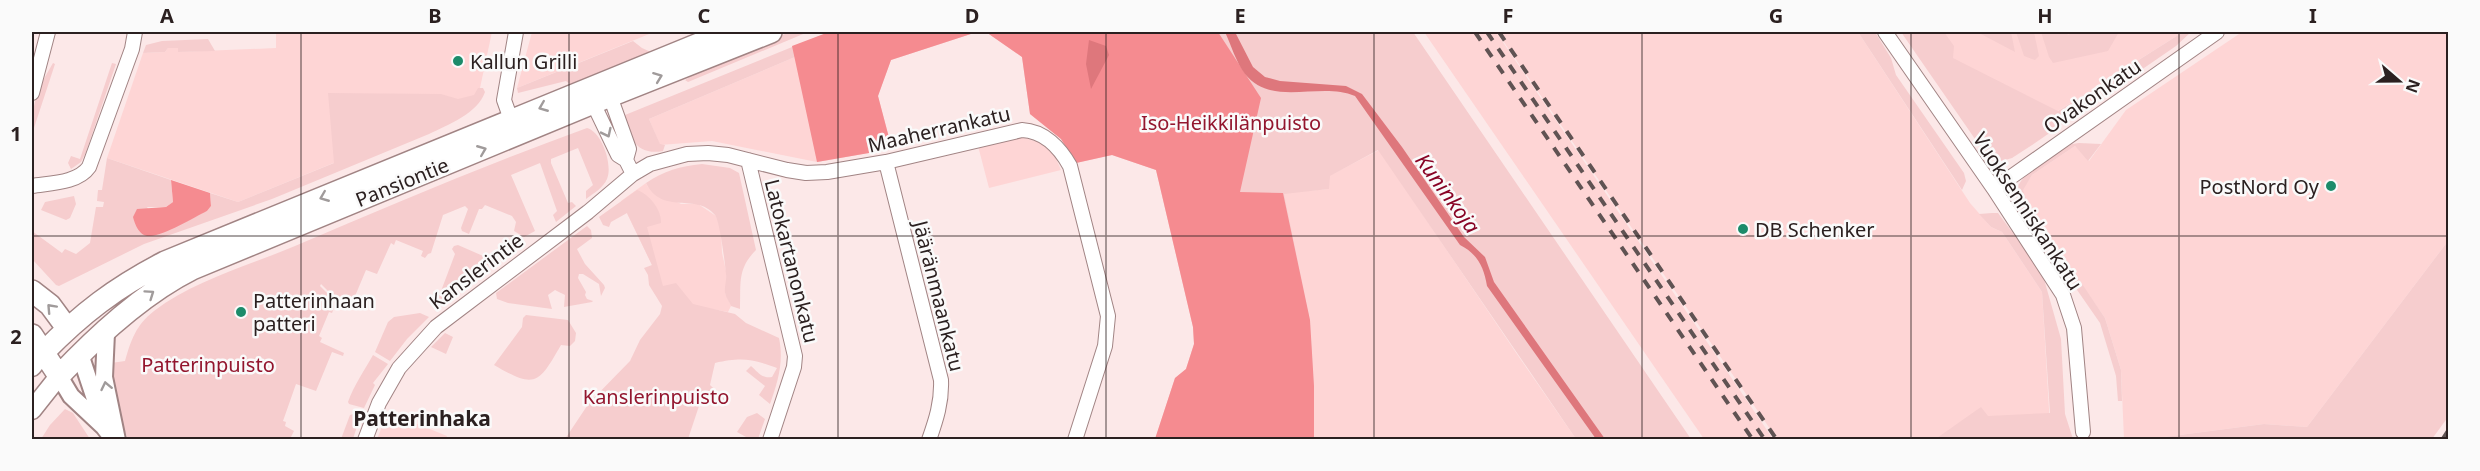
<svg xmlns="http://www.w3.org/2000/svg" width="2480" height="471" font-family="'Noto Sans',sans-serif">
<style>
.built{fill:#fed5d5}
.green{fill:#f6cdce}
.forest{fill:#f58b90}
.water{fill:#de777c}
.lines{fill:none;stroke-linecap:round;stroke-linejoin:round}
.minor-casing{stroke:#a18484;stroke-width:16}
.tertiary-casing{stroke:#a18484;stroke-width:20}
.secondary-casing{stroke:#a18484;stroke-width:21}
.primary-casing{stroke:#a18484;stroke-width:24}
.minor{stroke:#fff;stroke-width:14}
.tertiary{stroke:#fff;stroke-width:16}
.secondary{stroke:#fff;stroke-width:18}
.primary{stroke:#fff;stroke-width:21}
.rail{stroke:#605353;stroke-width:4;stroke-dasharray:10 10;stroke-linecap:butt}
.oneway{stroke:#a09b9b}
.grid{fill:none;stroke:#2b2020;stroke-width:1.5;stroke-opacity:0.55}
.poi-dot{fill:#1c8b6a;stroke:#fafafa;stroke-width:2}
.labels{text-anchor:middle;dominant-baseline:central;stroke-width:5;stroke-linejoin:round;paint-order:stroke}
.poi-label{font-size:20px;fill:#2b2020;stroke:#fafafa;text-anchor:start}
.street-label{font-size:20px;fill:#2b2020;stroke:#fafafa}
.park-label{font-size:20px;fill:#93162e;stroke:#fafafa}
.water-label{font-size:21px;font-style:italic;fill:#880325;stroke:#fafafa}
.neighbourhood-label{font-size:21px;font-weight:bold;fill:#2b2020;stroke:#fafafa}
.neatline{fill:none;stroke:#2b2020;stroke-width:2}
.grid-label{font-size:20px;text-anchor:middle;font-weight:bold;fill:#2b2020}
</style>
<rect width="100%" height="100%" fill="#fce8e8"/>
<path class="built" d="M276,32H492L480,88L468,108L238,202L107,158L143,53L165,52L168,48H178V52L276,48Z
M532,32H654L517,88Z
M1424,32H1496L1773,439H1704Z
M1497,32H1858L1970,203L1991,227L2002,232L2042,292L2050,426L1953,439H1777Z
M1931,32H2183L2040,122L1983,105Z
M2242,32H2448V241L2307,427L2264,424L2149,439H2124L2121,370L2105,318L2028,207L2022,190L2032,175L2075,146L2089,161L2126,110Z
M795,57L817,162L712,141L660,145L649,119Z
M1020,137L1043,143L1054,154L1061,170L989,188L978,146Z
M1379,150L1519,357L1576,439H1314V386L1310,320L1283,193L1329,189V176Z
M646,183L648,187L681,204H698L716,216L721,230L722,253L727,275L725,293L731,306L728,312L664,300L652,265L621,201Z
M388,412L447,436L446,439H377Z"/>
<path class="green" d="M790,32H808L688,82L685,80L712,63Z
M829,32H977L891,60L878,96L892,149L817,162L795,57L649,119L660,144L665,145L663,151C638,156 627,138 625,115Z
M986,32H1413L1691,439H1576L1378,150L1330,176L1329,189L1284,194L1310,320L1314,386V439H1155L1175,378L1186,369L1194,344L1193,327L1156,170L1112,155L1076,163L1061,139L1030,114L1022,57Z
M1858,32H1875L1891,58L1896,75L1964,173L1966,181L1962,190Z
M1901,32H1944L1954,46L1953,58L2058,111L2183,32H2191L2176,46L2035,143L2012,158L2002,161L1984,152Z
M2016,32H2034L2039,56L2035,60L2024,56Z
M2041,32H2063L2069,35L2071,32H2119L2108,51L2053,63L2049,57Z
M1979,33L2011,32L2015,52Z
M208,39L215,51L178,52V48H168L165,52L143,53L146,45L162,41Z
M633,41L642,48L653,53L572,86L566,81L518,93L517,88Z
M53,63L55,64L32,134C32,102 37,90 53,63Z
M112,63L116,64L86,152L81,162L71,169L68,163L71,156L80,159Z
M478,88H483L485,92C478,113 448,125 429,134L272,199L144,244L59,286L56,285L32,259V231L62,253L65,249L76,254L90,243L96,207H103L104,202L97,201L98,190H102L107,158L171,180L173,202L166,207H147L164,232L207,211L211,206L210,193L238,202L334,163L328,93L441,94L458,99L474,95Z
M587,128C602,132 613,165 607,179C603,188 594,193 586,199V191L593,185L578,148L551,159V163L568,203L572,202L576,206L556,222L553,215L557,211L540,163L511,175L535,231L524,237L514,231L516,222L512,216L485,205L482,209H479L469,234L462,231L461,228L468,209L465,206L443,215L431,253L428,254L425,258L421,256L423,251L396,240L394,245L391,243L377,274L366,270L350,308L343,306L321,284L320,286L340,306L338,310L334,308L332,313L329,312L319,336L322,338L320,342L344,353L343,356L332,352L316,391L296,384L283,421L286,422L285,426L294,431L290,439H128L111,395V363L125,361C131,340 136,325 154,311C195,280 248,266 295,246C391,205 488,164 587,128Z
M2079,143L2101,144L2088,161L2075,146L2032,175L2023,190L2028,207L2053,242C2042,231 2025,219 2018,205C2005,178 2053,156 2072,144Z
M702,164L730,168L739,173L756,250C737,269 741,283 740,309L731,306C729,302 726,297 725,293C724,287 727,280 726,274C725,263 720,222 715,215C697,192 662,216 646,183C664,171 680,166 702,164Z
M637,190C649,194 662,210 661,223L647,227L663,286L676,283L693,304L735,314L746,323L779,338C784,362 778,381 770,404L759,395L765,386L746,371L751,366C758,372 762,379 772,377L777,368C752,359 742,357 715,363L710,385L729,403L725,407L704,391L688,439H565L589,403L630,361L640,340L660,314L662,306L649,285L648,275L644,268L652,265L627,213L611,222L609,227L603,225L599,217Z
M74,196L76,204L70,218L66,220L41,210L45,202Z
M1992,213H1998L2042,272L2061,339L2065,414L2073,439L1934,440L1981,407L1988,416L2050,413L2042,292L2002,232L1991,227L1979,214Z
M587,226L591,230L592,238L577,249L585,264L604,285L605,288L601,296L599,284L583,274H579L578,278L586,292L585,295L587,299L593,301L592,302L564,307L565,295L555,290L548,295L552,309L508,303L497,299L496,293Z
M2448,241V417L2432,439H2149L2264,424L2307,427Z
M458,245L490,259L493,264L491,266L481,263L453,285L454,296L437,309L434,301L436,294L441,291L455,254L452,249L454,246Z
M2070,266L2105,318L2121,370L2122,401H2118L2116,376L2100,323L2066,274L2065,269Z
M420,313L429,317L407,339L390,361L375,352L388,322L394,317Z
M526,315L568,320L576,333L575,341L570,346L561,345C539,383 536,390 494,365L522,327L523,318Z
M445,333L453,337L446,354L431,347Z
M373,355L388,364L373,383L375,385L364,408L349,404L348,402C354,385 364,371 373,355Z
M65,409L73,413L90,439H41L50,425Z
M757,413L765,419L758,439H745L746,437L737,432L747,417Z
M353,414L360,417L353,439H341L350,415Z"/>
<path class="forest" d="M829,32H977L891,60L878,96L892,149L817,162L792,46Z
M986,32H1218L1261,98L1240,192L1283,193L1310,320L1314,386V439H1155L1175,378L1186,369L1194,344L1193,327L1156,170L1112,155L1076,163L1061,139L1030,114L1022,57Z
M171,180L210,193L211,206L207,211C193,218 165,235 150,236C140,237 135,225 133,217L137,209L166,207L173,202Z"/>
<path class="water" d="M1225,32H1235L1253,67L1265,77L1280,81L1346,86L1362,94L1402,147L1464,237L1485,257L1494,282L1605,439H1596L1487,286C1484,268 1478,254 1460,245L1355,96C1320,81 1272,108 1245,74C1236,62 1231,45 1225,32Z
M1089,40L1106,46L1109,55L1091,89L1086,64Z"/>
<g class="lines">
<g class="minor-casing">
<path id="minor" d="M1885,32L1994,189L2063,295L2074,328L2083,432
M606,92L610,96L629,149L626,160
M32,93L48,32
M595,96L593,103L618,155L626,160L633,174
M514,128L504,100L516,32
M748,160L795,356L794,367L770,440
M886,162L941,380C942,402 936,420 929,440
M32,186C50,183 78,183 89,167L132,49L135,32
M1994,189L2217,32
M365,440L379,403L399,368L436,327L588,212L633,174L650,164L687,154L708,153L728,155L787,170L806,173L827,172L886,162L1022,130C1044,131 1060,148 1070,166L1108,316L1105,346L1075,440"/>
</g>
<g class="tertiary-casing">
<path id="tertiary" d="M106,333L104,377L117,440
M80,354L104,426
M59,376L71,396L104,427L114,440"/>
</g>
<g class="secondary-casing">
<path id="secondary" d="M32,367L43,353
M32,410L59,376"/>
</g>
<g class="primary-casing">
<path id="primary" d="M32,291L50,305L67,328
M32,335L59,376C97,336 142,294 192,269L610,96L771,32
M43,353C82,313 115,288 165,262L728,32"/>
</g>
<use href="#minor" class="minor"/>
<use href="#tertiary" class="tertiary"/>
<use href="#secondary" class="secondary"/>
<use href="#primary" class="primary"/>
<path class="rail" d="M1475,32L1753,440
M1487,32L1765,440
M1499,32L1777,440
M2442,440L2448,431"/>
</g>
<defs><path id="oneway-chevron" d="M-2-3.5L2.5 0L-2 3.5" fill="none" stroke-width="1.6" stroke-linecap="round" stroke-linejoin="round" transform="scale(1.5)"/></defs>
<g class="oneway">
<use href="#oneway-chevron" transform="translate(658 77) rotate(-21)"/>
<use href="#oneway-chevron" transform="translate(543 107) rotate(158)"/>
<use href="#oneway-chevron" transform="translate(607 133) rotate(64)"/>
<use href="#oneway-chevron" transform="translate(482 150) rotate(-22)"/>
<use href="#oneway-chevron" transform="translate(324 197) rotate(158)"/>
<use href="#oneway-chevron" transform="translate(150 294) rotate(-35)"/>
<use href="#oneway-chevron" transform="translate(51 308) rotate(-133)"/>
<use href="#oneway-chevron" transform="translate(106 386) rotate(-102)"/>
</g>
<path class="grid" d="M301,32V440M569,32V440M838,32V440M1106,32V440M1374,32V440M1642,32V440M1911,32V440M2179,32V440M32,236H2448"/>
<g class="poi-dot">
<circle cx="458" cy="61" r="6"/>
<circle cx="2331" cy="186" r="6"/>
<circle cx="1743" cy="229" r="6"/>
<circle cx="241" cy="312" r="6"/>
</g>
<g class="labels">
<g class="poi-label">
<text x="470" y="61">Kallun Grilli</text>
<text x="2319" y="186" text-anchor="end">PostNord Oy</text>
<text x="1755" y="229">DB Schenker</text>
<text x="253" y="300">Patterinhaan<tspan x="253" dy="23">patteri</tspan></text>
</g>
<g class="street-label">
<text transform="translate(2092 96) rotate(-35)">Ovakonkatu</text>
<text transform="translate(939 129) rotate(-13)">Maaherrankatu</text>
<text transform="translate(402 182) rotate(-22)">Pansiontie</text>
<text transform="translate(2028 211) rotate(57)">Vuoksenniskankatu</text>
<text transform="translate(792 261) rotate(76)">Latokartanonkatu</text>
<text transform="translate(476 271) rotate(-37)">Kanslerintie</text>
<text transform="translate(939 296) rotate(76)">Jääränmaankatu</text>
</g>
<g class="park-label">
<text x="1231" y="122">Iso-Heikkilänpuisto</text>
<text x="208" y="364">Patterinpuisto</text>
<text x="656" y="396">Kanslerinpuisto</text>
</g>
<g class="water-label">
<text transform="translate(1448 193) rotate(54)">Kuninkoja</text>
</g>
<g class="neighbourhood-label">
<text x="422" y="418">Patterinhaka</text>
</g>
</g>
<rect width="2480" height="471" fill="none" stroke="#fafafa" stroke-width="66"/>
<g transform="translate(2399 81) rotate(110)" stroke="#fafafa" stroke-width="4.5" paint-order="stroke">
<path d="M0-4.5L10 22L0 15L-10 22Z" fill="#2b2020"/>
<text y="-9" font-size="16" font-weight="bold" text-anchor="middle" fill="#2b2020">N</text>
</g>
<rect x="33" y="33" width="2414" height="405" class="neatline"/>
<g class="grid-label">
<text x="167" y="23">A</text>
<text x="435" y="23">B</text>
<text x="704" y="23">C</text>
<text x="972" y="23">D</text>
<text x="1240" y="23">E</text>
<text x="1508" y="23">F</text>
<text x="1776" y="23">G</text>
<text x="2045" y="23">H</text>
<text x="2313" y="23">I</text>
<text x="16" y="141">1</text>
<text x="16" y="344">2</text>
</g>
</svg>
